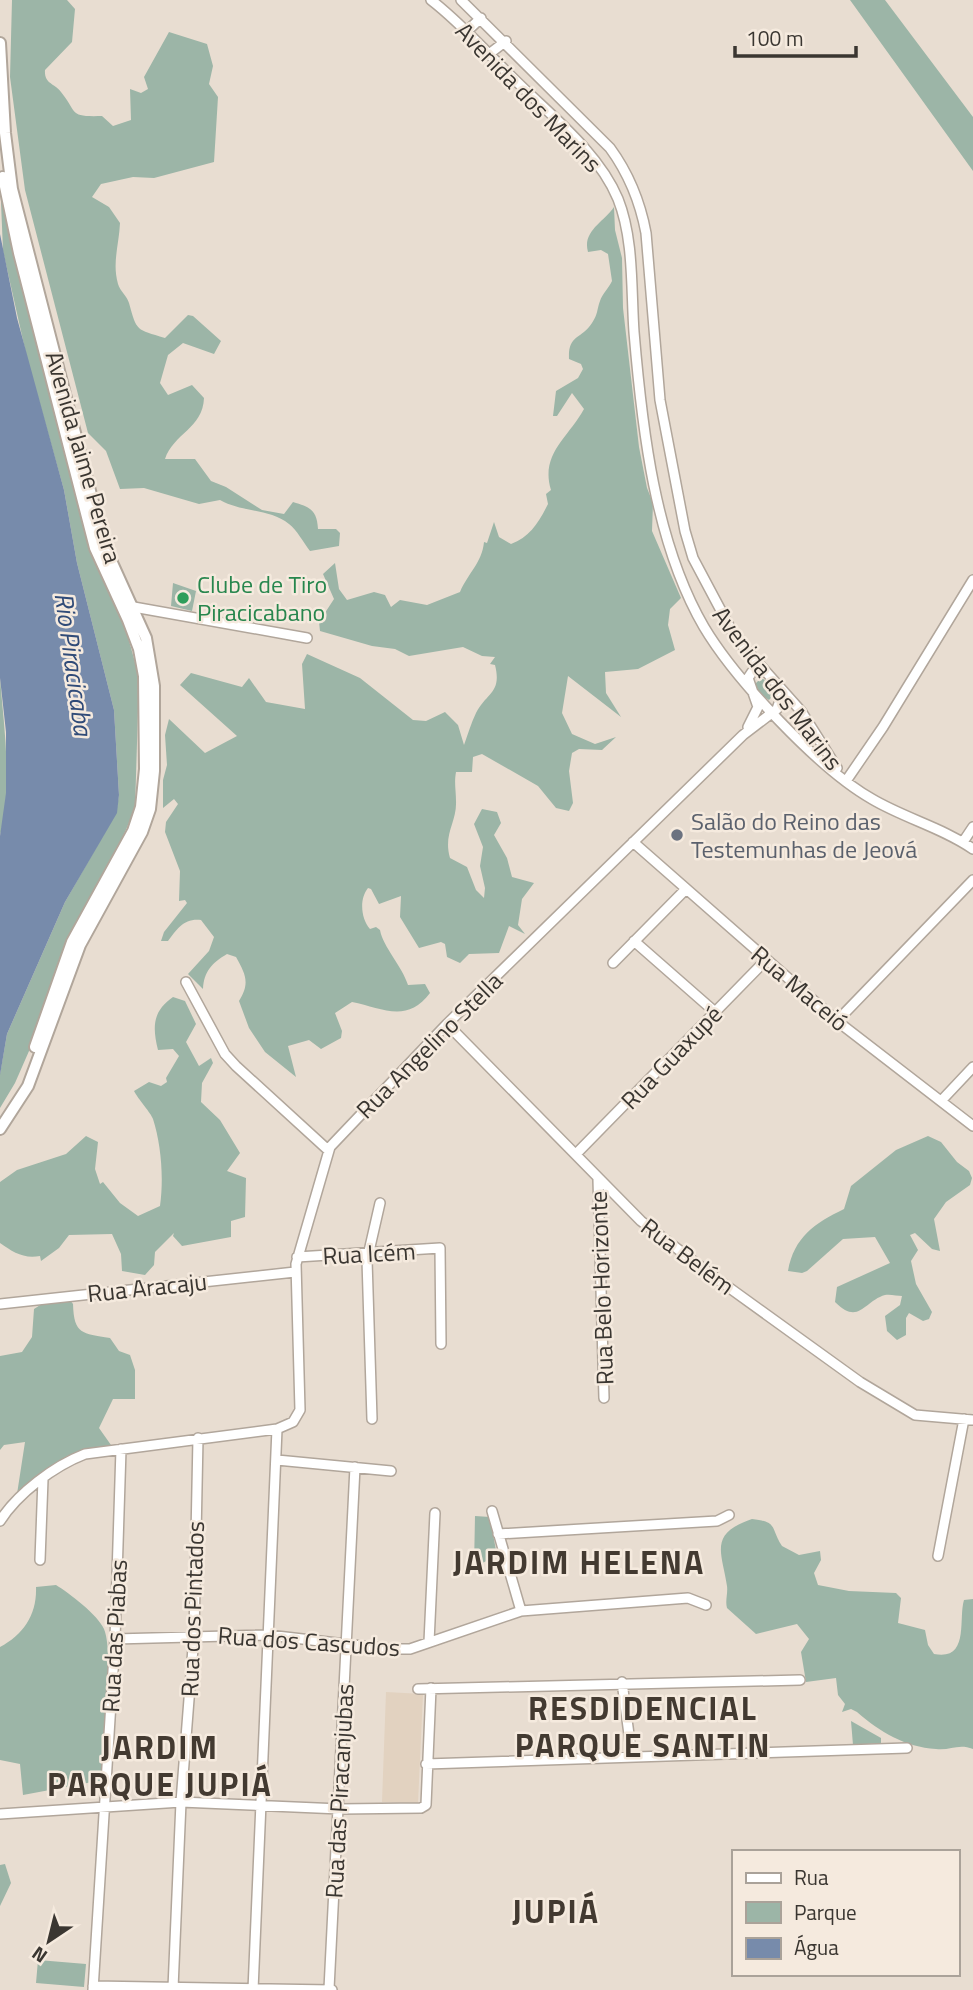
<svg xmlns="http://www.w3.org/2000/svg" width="973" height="1990" font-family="'Titillium Web',sans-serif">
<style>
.education{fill:#e2d2c0}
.green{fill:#9cb5a7}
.water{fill:#778bab}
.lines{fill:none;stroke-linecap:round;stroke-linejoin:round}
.minor-casing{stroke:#b1a69b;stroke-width:12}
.major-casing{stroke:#b1a69b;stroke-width:14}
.minor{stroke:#fff;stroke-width:9}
.major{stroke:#fff;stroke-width:10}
.leisure-dot{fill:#2e9e5b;stroke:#f5eade;stroke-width:2.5}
.worship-dot{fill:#6b7280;stroke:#f5eade;stroke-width:2.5}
.labels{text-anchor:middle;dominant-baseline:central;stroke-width:5;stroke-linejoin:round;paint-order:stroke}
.street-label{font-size:24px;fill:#3a3631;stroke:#f5eade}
.leisure-label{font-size:24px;fill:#27864d;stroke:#f5eade;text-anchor:start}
.worship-label{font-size:24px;fill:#5b616d;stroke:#f5eade;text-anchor:start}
.water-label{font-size:26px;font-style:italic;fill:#304b78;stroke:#f5eade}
.district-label{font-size:32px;font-weight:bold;letter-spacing:2px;fill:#433a31;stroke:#f5eade}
</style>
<rect width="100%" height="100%" fill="#e8ddd1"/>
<path class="education" d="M386,1692L423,1694L418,1803L382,1802Z"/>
<path class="green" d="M12,0H67L75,9L72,42L45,70C44,84 54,83 61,92C78,113 68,117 102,116L113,126L131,120L130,89L141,93L148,89L144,77L169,32L207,44L213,66L209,84L218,97L214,162L154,178L133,177L101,184L92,197L109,207L120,223C119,245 112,263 118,284C120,291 127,296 129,303C137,332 136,329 165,338L188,315L193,316L221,341L214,354L183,343L168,355L160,383L168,395L192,385L204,398C203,428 173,434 165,459H195L211,481L226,487L262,510L284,514L293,502C310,507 317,510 318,529H336L340,533L339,546L310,551C303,542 297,530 289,524C269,508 243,513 220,500L199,504L144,488L120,489L106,451L88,433L25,190L10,77Z
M850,0H885L973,117V171Z
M0,178L91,551L125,626L139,677L135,809L15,1083L0,1108V1074L7,1034L65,902L116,813L119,795L114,710L77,563L64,490L27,358L3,251Z
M614,207L615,230L622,258L623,308L639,447L647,488L653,503L652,531L681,598L670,609L668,625L675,650L638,669L605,672L606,693L621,717L568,676L562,713L572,734L595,744L616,737L602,750L579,749L572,753L569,771L573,803L569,811L556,808L538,786L482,754L473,757L472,772H456C454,783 456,790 456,801C457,822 443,834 450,858L467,867L476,890L484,898L485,888L480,866L483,847L474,824L482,809L497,812L501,823L494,835L507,858L512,877L534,883L522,899L518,925L525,934L509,926L499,953L469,954L460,963L447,957L445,944L441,942L419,948L400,917L401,896L379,904L371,889L368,888C359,899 361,919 370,929L376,927L380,930C383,947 402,966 408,985L425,984L430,993C407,1024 382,1008 352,1002L335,1013L342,1031L341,1038L321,1049L309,1040L288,1046L296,1077L265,1052L249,1028L239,1001C250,983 246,975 236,957L227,954C212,963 204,971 203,989L188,974L209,951L214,937L201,920C184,918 177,929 168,941H161L164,932L187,903L185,900L179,901L180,871L165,832L166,822L178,804L174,799L163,808V780L167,765L165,735L169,719L205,753L237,736L180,685L191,673L242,687L249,678L266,702L305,709L302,664L307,654L360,678L413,720L426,721L445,712L458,725L464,745C468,734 471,723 476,713C487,692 502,693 495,665L490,664L495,657L482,656L463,647L409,656L395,649L372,646L320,631L319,622L334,599L323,574L335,563L339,589L347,600L374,592L385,595L391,607L400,600L427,605L460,592C468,573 482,563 484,542L487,543L494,522L499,537L511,544C530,537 539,522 548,504L546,494L551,490C540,454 568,438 584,409L572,393L557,416H553L556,391L578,378L583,369L581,364L569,359C568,334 581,340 592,323C598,314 597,309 600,301C602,294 609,288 612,281L608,254L601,250L588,252C582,231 604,222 614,207Z
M173,583L196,591L192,611L171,606Z
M0,678C4,730 13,784 0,836Z
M761,678L769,682L776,692L769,700L758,693L754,685Z
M173,997L185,1001L196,1024L186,1042L199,1066L211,1058L213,1063L202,1083L201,1102L220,1120L240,1153L227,1171L246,1178L245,1217L231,1221V1237L182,1246L173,1236L174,1233L155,1252L154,1265L145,1275L122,1271L121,1254L112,1234L69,1235L59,1248L41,1261L40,1256C23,1259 13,1252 0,1243V1182L17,1170L66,1154L86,1136L98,1142L95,1169L100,1184L103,1182L120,1203L138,1216L160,1206C164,1177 161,1144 153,1119C151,1113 138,1099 134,1091L149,1082L161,1086L167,1082L166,1078L179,1056L173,1049L158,1050C152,1026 153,1011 173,997Z
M928,1136L941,1142L957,1162L969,1171L972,1178L970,1185L946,1202L934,1219L940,1251L932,1249L915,1233L910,1235L918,1250L911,1261L916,1284L932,1312L929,1319L923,1321L909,1313L906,1318V1335L897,1340L887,1331L885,1316L900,1305L902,1296C898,1296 890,1294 885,1295C864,1301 859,1326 835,1302L837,1287L890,1263L875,1237L843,1239L807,1271L802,1273L788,1271C794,1237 815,1223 844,1209L851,1186L896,1150Z
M48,1300H70L73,1304C74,1335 82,1333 110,1338L119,1351L130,1355L135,1370V1399H113L99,1428L111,1445L67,1456L17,1494L25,1442L4,1445L0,1450V1356L22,1352L32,1337L34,1309Z
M475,1516L490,1517L497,1556L474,1567Z
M752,1519C779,1522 770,1528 782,1546L799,1555L820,1551L821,1560L814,1573L818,1585L849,1591L896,1593L901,1598L898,1623L925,1630L928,1645L934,1654C970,1661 958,1619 964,1600L973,1599V1749C958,1743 950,1751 936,1749C905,1747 880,1732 857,1712L851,1709L842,1712L845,1704L838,1695L836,1678L806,1682L801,1652L809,1639L797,1624L756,1634L727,1608C725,1601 728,1594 727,1586C722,1552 708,1534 752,1519Z
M56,1585C69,1593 98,1615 104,1629C114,1652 104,1750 103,1780L23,1795L20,1764L0,1760V1647C24,1634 37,1614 36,1587Z
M851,1721L881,1738V1743L853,1745Z
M5,1864L11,1883L0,1906V1865Z
M38,1960L86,1964L84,1987L36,1983Z"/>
<path class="water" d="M0,234L17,318L64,490L77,563L114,710L119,795L117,813L65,902L7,1034L0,1075V836L6,793V732L0,678Z"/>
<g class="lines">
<g class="minor-casing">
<path id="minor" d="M431,0C461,23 486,52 513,78C549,114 598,151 618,199C634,239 631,289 634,332C642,428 655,543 704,627C735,679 819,769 872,799C904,818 943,828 973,849
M461,0L610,148C629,174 640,201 646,233L660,400L685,531L693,558L735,637L801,711L837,768
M466,32L481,18
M489,54L506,41
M128,606L307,638
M748,727L758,707L748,678L752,672L762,670
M846,781L883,727L973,580
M633,842L837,1021L973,1126
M963,842L973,827
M634,941L715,1012
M613,963L686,889
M186,982L225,1054L236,1066L328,1150
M837,1021L973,880
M447,1024L641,1221L713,1276L860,1382L915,1415L973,1420
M941,1101L973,1067
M576,1154L766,960
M598,1179L604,1398
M297,1257L440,1248L441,1344
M0,1304L295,1272
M372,1419L367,1260L380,1203
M277,1460L391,1471
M492,1511L521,1611
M0,1521C18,1493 54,1466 85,1454L277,1429L293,1422L300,1410L296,1264L330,1147L447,1024L743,735L777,709L783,692
M498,1534L717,1521L729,1515
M938,1556L964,1419
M40,1560L43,1479
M115,1639L268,1635L389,1649H410L521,1611L688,1598L706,1605
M429,1642L435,1513
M622,1682L632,1757
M418,1689L800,1680
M426,1764L907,1748
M0,1814L181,1802L340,1809L421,1808L426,1805L431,1688
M93,1986L332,1990
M173,1988L181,1802L194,1635L198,1438
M329,1989L355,1467
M93,1990L115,1639L121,1449
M253,1990L277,1429"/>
</g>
<g class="major-casing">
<path id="major" d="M0,43L5,133L12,189L104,545L146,638L154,686V771L150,809L142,832L80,945L28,1086L0,1129
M3,177L19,253L95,548L128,620L139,649L144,676L145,769L141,807L133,831L72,942L35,1047"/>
</g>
<use href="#minor" class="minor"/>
<use href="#major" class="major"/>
</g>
<circle class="leisure-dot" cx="183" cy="598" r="7"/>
<circle class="worship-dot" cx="677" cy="835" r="7"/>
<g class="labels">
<g class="street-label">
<text transform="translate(529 97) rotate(46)">Avenida dos Marins</text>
<text transform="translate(84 457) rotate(74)">Avenida Jaime Pereira</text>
<text transform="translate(778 688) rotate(53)">Avenida dos Marins</text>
<text transform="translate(800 988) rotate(40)">Rua Maceió</text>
<text transform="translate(429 1045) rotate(-45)">Rua Angelino Stella</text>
<text transform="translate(671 1057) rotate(-46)">Rua Guaxupé</text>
<text transform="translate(369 1253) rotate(-3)">Rua Icém</text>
<text transform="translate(688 1256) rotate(37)">Rua Belém</text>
<text transform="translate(147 1287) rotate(-6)">Rua Aracaju</text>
<text transform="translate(601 1288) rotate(-92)">Rua Belo Horizonte</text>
<text transform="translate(192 1609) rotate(-88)">Rua dos Pintados</text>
<text transform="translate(114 1636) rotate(-87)">Rua das Piabas</text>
<text transform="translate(309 1641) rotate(4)">Rua dos Cascudos</text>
<text transform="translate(339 1791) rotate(-87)">Rua das Piracanjubas</text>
</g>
<g class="leisure-label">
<text x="197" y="584">Clube de Tiro<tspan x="197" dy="28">Piracicabano</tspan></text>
</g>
<g class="worship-label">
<text x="691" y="821">Salão do Reino das<tspan x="691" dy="28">Testemunhas de Jeová</tspan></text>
</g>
<g class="water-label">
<text transform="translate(74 664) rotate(82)">Rio Piracicaba</text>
</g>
<g class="district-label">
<text x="579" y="1562">JARDIM HELENA</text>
<text x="643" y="1708">RESDIDENCIAL<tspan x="643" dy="37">PARQUE SANTIN</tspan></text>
<text x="160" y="1747">JARDIM<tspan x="160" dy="37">PARQUE JUPIÁ</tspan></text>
<text x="556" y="1911">JUPIÁ</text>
</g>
</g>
<rect x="732" y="1850" width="228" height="126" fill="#f5eade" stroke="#aaa299" stroke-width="2"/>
<rect x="746" y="1873" width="35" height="10" fill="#ffffff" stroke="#aaa299" stroke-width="2"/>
<text x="794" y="1885" font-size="21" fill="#3a3631">Rua</text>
<rect x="746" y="1902" width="35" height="21" fill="#9cb5a7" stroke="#aaa299" stroke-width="2"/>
<text x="794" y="1920" font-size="21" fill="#3a3631">Parque</text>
<rect x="746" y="1938" width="35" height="21" fill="#778bab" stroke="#aaa299" stroke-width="2"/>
<text x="794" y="1955" font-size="21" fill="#3a3631">Água</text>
<g transform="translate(49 1941) rotate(215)" stroke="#f5eade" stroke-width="5" paint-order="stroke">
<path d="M0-5L12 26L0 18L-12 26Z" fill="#3a3631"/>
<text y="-10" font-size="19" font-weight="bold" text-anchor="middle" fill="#3a3631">N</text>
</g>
<path d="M735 46v10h121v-10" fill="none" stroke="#3a3631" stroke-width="3.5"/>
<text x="746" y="46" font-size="21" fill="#3a3631" stroke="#f5eade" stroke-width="5" paint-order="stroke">100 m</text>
</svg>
